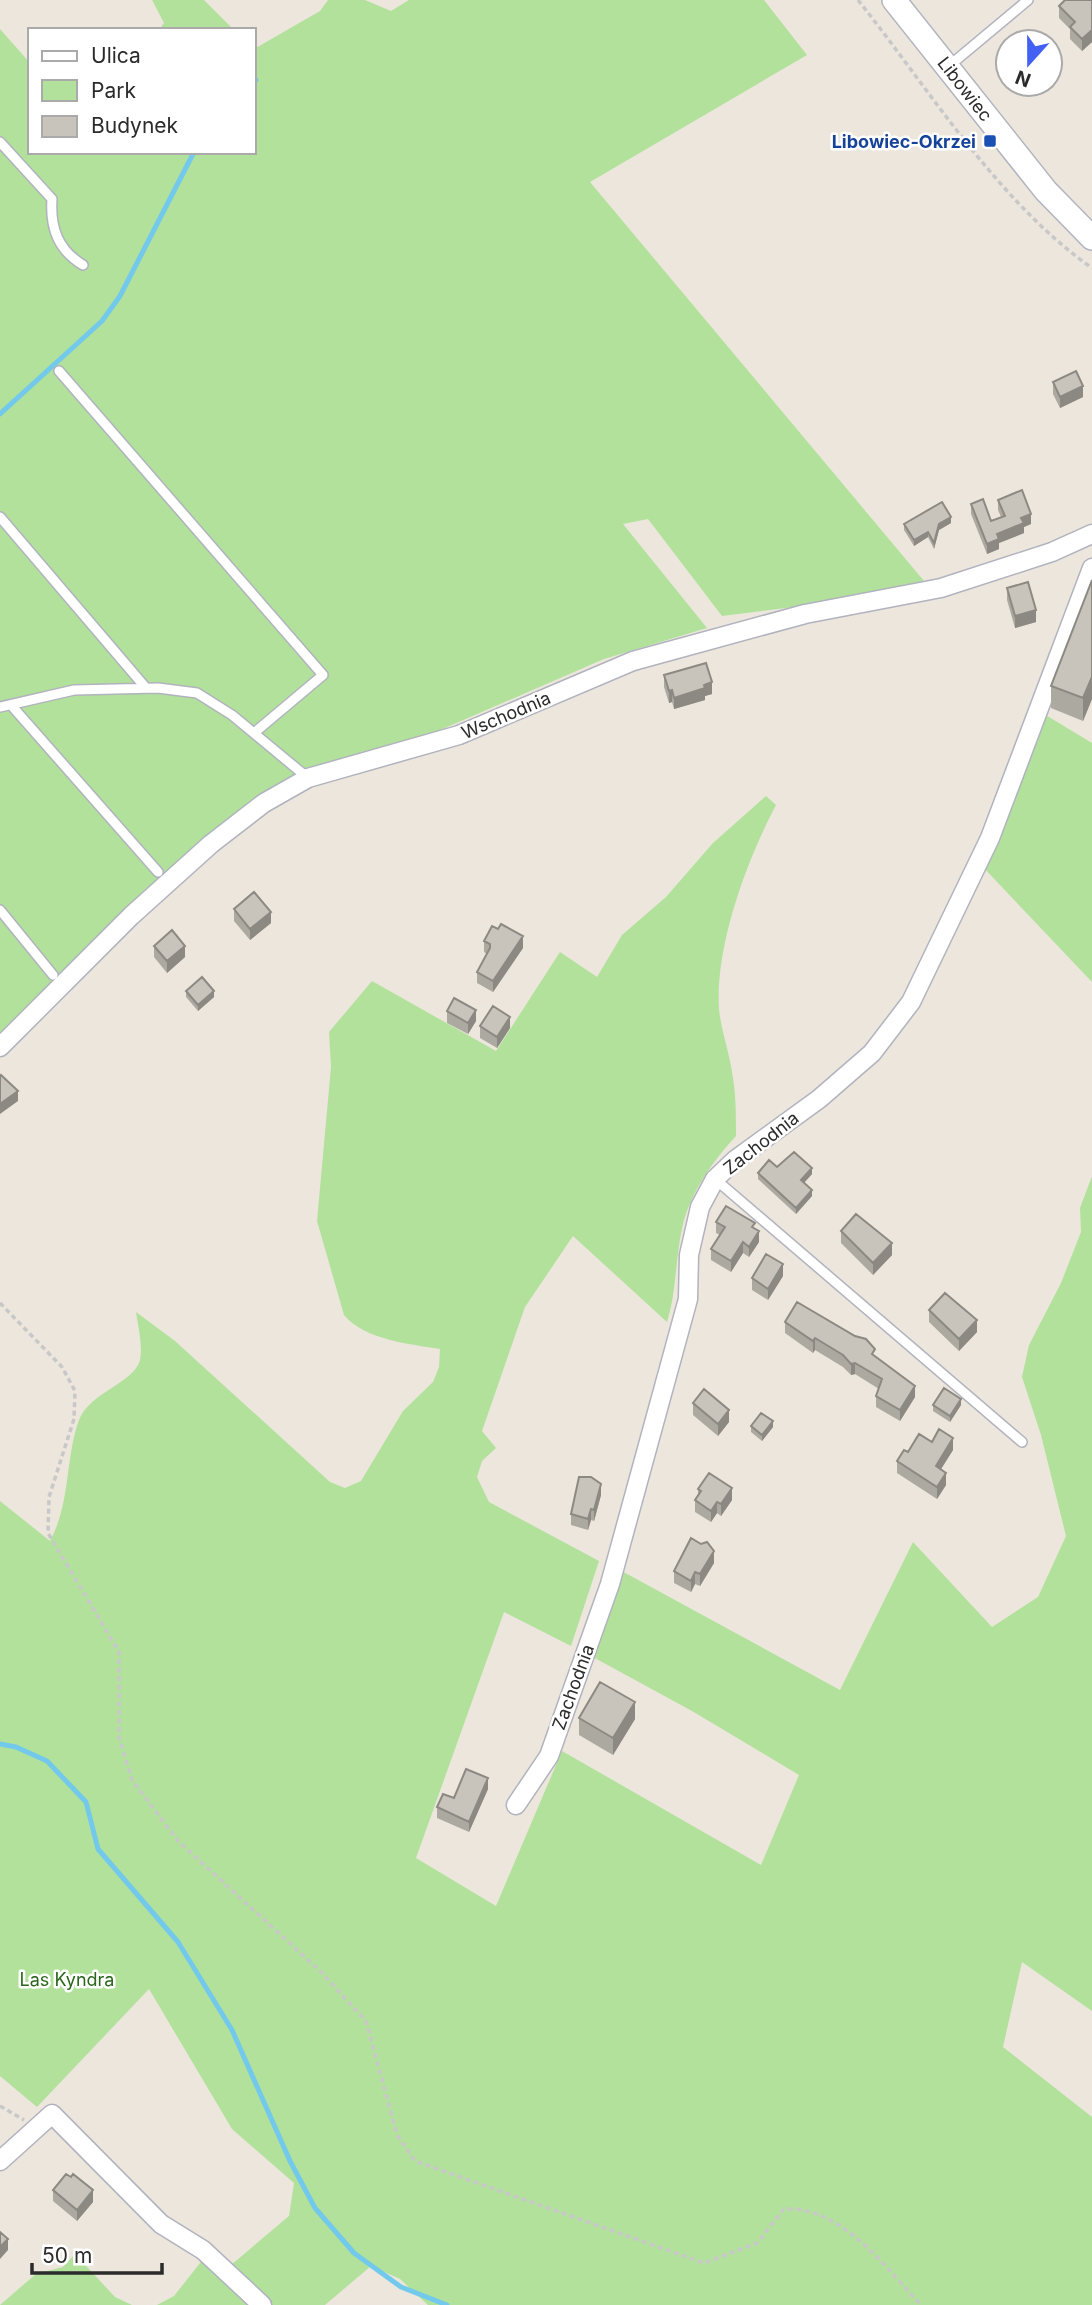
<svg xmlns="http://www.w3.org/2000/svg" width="1092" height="2305" font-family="Inter,sans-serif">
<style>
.green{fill:#b2e19b}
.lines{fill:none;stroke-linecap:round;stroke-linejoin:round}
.stream{stroke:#73c9eb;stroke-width:5}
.service-casing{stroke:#b1b3be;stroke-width:12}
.minor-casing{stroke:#b1b3be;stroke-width:21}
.tertiary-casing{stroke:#b1b3be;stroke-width:26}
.path{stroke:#c8c8c8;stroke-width:3.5;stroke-dasharray:5 3.5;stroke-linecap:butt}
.service{stroke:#fff;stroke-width:9}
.minor{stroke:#fff;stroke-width:18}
.tertiary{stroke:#fff;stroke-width:23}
.wall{fill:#aca9a1}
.shaded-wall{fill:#8c8983}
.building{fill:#c8c4bb;stroke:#8c8983;stroke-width:2}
.transit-dot{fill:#1a4fb4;stroke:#fff;stroke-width:2.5}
.labels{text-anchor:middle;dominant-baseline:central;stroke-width:5;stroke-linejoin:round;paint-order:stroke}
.street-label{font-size:18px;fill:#2b2b2b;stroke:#fff}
.transit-label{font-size:18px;font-weight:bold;fill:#164399;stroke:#fff;text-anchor:end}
.park-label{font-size:18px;fill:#2a661c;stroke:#fff}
</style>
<rect width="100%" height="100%" fill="#ece6dd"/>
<path class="green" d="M152,0H204L234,30H159L164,23Z
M328,0H365L391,11L409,0H764L807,55L590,182L924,581L817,604L722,616L648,519L623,524L707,628L604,659L408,744L289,783L0,1039V29L30,63V152H254V49L320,11Z
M1044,714L1092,743V982L981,865Z
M766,796L776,805C747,860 715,945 719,1009C721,1030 729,1051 732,1072C736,1093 736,1114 736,1136C713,1161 692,1190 683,1224C675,1257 677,1290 667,1322L573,1236L525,1307L482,1431L496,1448L482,1461L477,1477L489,1502L599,1561L571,1646L504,1612L416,1858L496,1906L562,1751L761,1865L799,1775L692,1711L591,1656L618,1569L840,1690L913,1542L992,1627L1038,1597L1066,1536L1041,1435L1022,1377L1029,1345L1061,1283L1081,1232L1080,1208L1092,1176V2011L1022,1962L1003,2047L1092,2117V2305H428L400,2279L371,2266L325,2305H157L174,2296L204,2258L231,2265L289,2216L294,2183L232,2129L149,1989L37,2107L0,2076V1501L50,1541C71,1502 65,1458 79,1420C90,1392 134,1383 140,1360C143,1346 138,1326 136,1312L175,1341L330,1482L345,1488L361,1481L403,1411L433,1382L439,1367L440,1349C410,1344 365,1340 344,1315L317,1221L331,1067L329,1032L372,981L496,1051L560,952L597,977L622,935L666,897L713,843Z
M75,2254L115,2297L132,2305H0L36,2274L63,2267Z"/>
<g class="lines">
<path class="stream" d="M254,81L256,80
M0,414L102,321L120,296L194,152
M0,1744L16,1747L47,1761L86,1802L98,1849L178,1942L232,2030L290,2161L315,2208L354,2253L401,2287L447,2305"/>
<g class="service-casing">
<path id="service" d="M949,66L1028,0
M0,142L52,199C50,228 58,250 83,265
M59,371L323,675L254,733
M0,517L146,688
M11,705L158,872
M0,707L74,690L158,688L197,693L232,715L308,778
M0,910L53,975
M715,1179L1022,1442"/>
</g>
<g class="minor-casing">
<path id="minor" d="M0,1047L131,916L211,844L264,803L308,778L459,735L633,661L805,614L941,588L1052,552L1092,534
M516,1805L549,1756L610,1584L688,1299L689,1255L700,1207L715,1179L735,1160L819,1099L872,1053L911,1002L990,838L1092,568
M0,2161L52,2114L161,2224L203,2250L262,2305"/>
</g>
<g class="tertiary-casing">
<path id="tertiary" d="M894,0L1046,191L1092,238"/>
</g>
<path class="path" d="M858,0C929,89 998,202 1092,268
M0,1303L62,1367L75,1391L74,1419L49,1497L48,1533L119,1652V1737L132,1780L178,1841L319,1970L366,2021L397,2135L415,2161L704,2263L757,2243L784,2209C842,2206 885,2267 921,2305
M0,2106L24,2120"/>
<use href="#service" class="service"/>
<use href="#minor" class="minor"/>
<use href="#tertiary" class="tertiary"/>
</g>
<path class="wall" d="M1092,0V42L1082,51L1070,39V29L1059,18V6Z
M1053,382L1083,397L1060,408L1053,394Z
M998,500L1031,524L1024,527V533L999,543V549L987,554L971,514V504L991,521L1001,517L998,510Z
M951,523L939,530L934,549L928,537L914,546L904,530V524Z
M1092,580V699L1083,721L1051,708V686Z
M1007,588L1036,622L1015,628L1007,600Z
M664,675L712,694L705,696V700L674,709L672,702L669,703L664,687Z
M234,909L271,923L250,940L234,921Z
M484,941L523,948L493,992L477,983V972L487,954L484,952Z
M154,946L185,957L167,973L154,957Z
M186,991L214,997L198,1011L186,997Z
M447,1011L476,1021L468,1034L447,1023Z
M480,1026L510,1028L497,1048L480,1038Z
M777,1167L812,1174L804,1183L812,1196L796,1214L758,1179V1173Z
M716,1222L755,1229L759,1242L749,1257L743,1253L731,1272L711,1260V1249L720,1235L716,1233Z
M841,1231L892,1255L873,1275L841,1243Z
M783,1276L768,1300L752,1290V1278Z
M929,1310L977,1332L959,1351L929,1322Z
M785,1322L875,1357L915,1397L900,1421L876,1407V1396L879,1389L855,1374L851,1375L843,1367L815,1350L813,1353L785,1333Z
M693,1403L729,1422L718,1436L693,1415Z
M933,1405H961L950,1422L933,1411Z
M751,1426L773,1427L762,1441L751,1432Z
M932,1442L953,1450L941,1469L946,1485L937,1499L897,1473V1461L908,1452Z
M698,1489L732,1500L721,1516L717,1513L711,1522L695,1512V1500L698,1496Z
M601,1495L594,1521L591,1520L588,1530L571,1525V1514Z
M714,1563L700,1586L695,1584L691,1592L674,1583V1571Z
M579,1718L635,1719L613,1755L579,1735Z
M488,1789L469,1832L437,1818V1807L454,1798Z
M53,2190L93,2202L77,2221L53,2201Z"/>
<path class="shaded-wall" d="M1092,30V42L1082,51V39Z
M1083,386V397L1060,408V397Z
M1031,514V524L1024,527V533L999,543V549L987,554V544L997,534L1021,518Z
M951,517V523L939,530L934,549V543L939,524Z
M928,532V537L914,546V540Z
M1036,610V622L1015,628V616Z
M1092,677V699L1083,721V698Z
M712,682V694L705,696V700L674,709V698Z
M672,690V702L669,703V691Z
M271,912V923L250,940V929Z
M523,936V948L493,992V981Z
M185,946V957L167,973V961Z
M214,991V997L198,1011V1005Z
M476,1010V1021L468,1034V1023Z
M510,1017V1028L497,1048V1037Z
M18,1091V1101L0,1114V1104Z
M812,1168V1174L801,1186V1180Z
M812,1190V1196L796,1214V1208Z
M759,1231V1242L749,1257V1247Z
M743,1242V1253L731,1272V1261Z
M892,1243V1255L873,1275V1263Z
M783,1264V1276L768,1300V1289Z
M977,1320V1332L959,1351V1339Z
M815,1338V1350L813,1353V1341Z
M855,1363V1374L851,1375V1364Z
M915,1386V1397L900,1421V1410Z
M961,1399V1405L950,1422V1416Z
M729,1410V1422L718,1436V1424Z
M773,1421V1427L762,1441V1435Z
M953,1438V1450L936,1477V1466Z
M946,1473V1485L937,1499V1487Z
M601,1484V1495L594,1521V1510Z
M732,1488V1500L721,1516V1504Z
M717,1502V1513L711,1522V1511Z
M591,1509V1520L588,1530V1519Z
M714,1551V1563L700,1586V1574Z
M695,1572V1584L691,1592V1581Z
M635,1702V1719L613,1755V1738Z
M488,1778V1789L469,1832V1822Z
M93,2190V2202L77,2221V2210Z
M8,2239V2250L0,2259V2247Z"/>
<path class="building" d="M1065,0H1092V30L1082,39L1070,27L1075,22L1059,6Z
M1076,371L1083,386L1060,397L1053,382Z
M1022,490L1031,514L1021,518L1024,523L997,534L999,539L987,544L971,504L983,499L991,521L1005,516L998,500Z
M942,502L951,517L939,524L934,543L928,532L914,540L904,524Z
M1092,580V677L1083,698L1051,686Z
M1028,582L1036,610L1015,616L1007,588Z
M706,663L712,682L704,685L705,688L674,698L672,690L669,691L664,675Z
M254,892L271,912L250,929L234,909Z
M501,924L523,936L493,981L477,972L490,948V944L484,941L492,926L498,929Z
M172,930L185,946L167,961L154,946Z
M202,977L214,991L198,1005L186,991Z
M454,998L476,1010L468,1023L447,1011Z
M493,1006L510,1017L497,1037L480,1026Z
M1,1075L18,1091L0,1104V1076Z
M794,1152L812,1168L801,1180L812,1190L796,1208L758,1173L769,1160L777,1167Z
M726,1206L755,1223L752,1227L759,1231L749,1247L743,1242L731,1261L711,1249L725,1227L716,1222Z
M856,1214L892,1243L873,1263L841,1231Z
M766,1254L783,1264L768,1289L752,1278Z
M945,1293L977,1320L959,1339L929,1310Z
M797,1302L855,1336L866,1339L875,1349L872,1354L915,1386L900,1410L876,1396L882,1379L855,1363L851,1364L843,1355L815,1338L813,1341L785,1322Z
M944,1388L961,1399L950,1416L933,1405Z
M704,1389L729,1410L718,1424L693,1403Z
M761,1413L773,1421L762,1435L751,1426Z
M939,1429L953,1438L936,1466L946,1473L937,1487L897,1461L904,1450L908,1452L919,1434L932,1442Z
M709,1473L732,1488L721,1504L717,1502L711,1511L695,1500L701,1491L698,1489Z
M579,1477H591L601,1484L594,1510L591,1509L588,1519L571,1514Z
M691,1538L701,1544L707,1542L714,1551L700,1574L695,1572L691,1581L674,1571Z
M600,1682L635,1702L613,1738L579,1718Z
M466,1769L488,1778L469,1822L437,1807L443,1794L454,1798Z
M66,2174L71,2177L73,2174L93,2190L77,2210L53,2190Z
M0,2232L8,2239L0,2247Z"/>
<rect class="transit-dot" x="983" y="134" width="14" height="14" rx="3.5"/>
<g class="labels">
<g class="street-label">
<text transform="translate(965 89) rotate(52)">Libowiec</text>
<text transform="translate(506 715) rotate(-23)">Wschodnia</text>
<text transform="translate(761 1143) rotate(-38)">Zachodnia</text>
<text transform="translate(573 1687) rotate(-70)">Zachodnia</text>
</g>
<g class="transit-label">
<text x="976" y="141">Libowiec-Okrzei</text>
</g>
<g class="park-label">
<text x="67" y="1979">Las Kyndra</text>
</g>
</g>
<rect x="28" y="28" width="228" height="126" fill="#ffffff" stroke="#aaaaaa" stroke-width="2"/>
<rect x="42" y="51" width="35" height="10" fill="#ffffff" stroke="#aaaaaa" stroke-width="2"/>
<text x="91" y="63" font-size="21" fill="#2b2b2b">Ulica</text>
<rect x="42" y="80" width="35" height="21" fill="#b2e19b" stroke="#aaaaaa" stroke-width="2"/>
<text x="91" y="98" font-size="21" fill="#2b2b2b">Park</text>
<rect x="42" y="116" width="35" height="21" fill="#c8c4bb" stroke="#aaaaaa" stroke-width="2"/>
<text x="91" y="133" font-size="21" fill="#2b2b2b">Budynek</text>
<g transform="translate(1029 63) rotate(201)"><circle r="33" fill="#ffffff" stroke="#aaaaaa" stroke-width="2"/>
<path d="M0-5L12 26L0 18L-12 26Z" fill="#4260f4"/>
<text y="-10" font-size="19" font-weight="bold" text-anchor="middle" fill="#2b2b2b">N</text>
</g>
<path d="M32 2263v10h130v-10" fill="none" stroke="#2b2b2b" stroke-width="3.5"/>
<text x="42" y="2263" font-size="21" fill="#2b2b2b" stroke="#ffffff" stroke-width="5" paint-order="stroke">50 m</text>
</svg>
